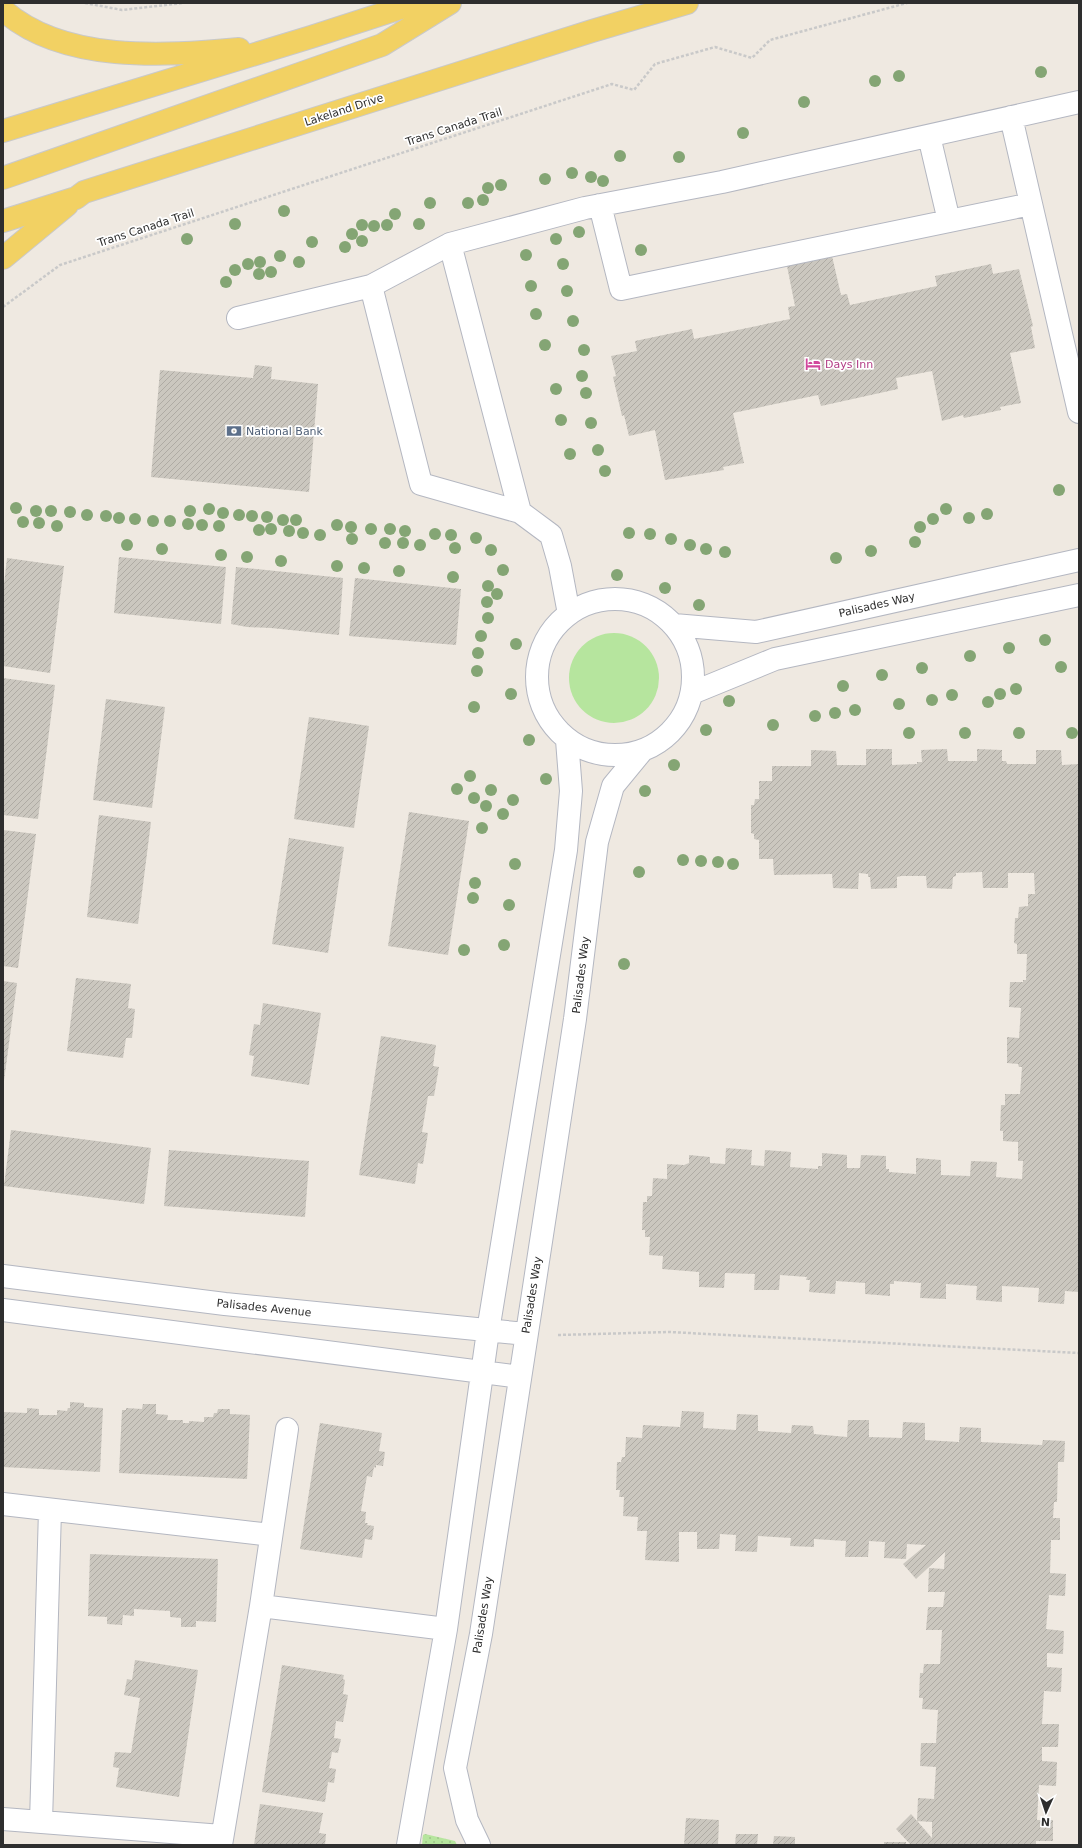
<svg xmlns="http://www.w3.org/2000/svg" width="1082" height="1848" font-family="'DejaVu Sans',sans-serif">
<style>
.grass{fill:url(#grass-dots)}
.garden{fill:#b6e59e}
.building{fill:url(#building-hatch)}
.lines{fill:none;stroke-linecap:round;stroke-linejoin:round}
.minor-casing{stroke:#b4b7c1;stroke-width:24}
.major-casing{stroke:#c9c9c9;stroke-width:24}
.path{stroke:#c9c9c9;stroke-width:2.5;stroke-dasharray:3 2;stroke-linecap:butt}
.minor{stroke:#fff;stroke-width:22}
.major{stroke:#f2d163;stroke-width:22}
.tree{fill:#84a574}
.labels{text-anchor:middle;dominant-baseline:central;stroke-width:3.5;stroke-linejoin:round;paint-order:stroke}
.street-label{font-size:11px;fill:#2e2e2e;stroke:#fff}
.hotel-label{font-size:11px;fill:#b23c85;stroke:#fff;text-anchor:start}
.service-label{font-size:11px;fill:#4e5e75;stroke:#fff;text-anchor:start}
</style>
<defs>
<pattern id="grass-dots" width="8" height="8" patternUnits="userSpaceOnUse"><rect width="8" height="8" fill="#b6e59e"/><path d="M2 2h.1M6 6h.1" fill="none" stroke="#9dc588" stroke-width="1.8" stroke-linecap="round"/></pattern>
<pattern id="building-hatch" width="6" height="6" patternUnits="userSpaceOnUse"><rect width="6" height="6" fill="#cbc7bf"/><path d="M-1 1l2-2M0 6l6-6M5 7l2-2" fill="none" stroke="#afaba4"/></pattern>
</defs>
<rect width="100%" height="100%" fill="#efe9e1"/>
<path class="grass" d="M425,1834L455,1841L457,1845H422L423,1835Z"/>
<path class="garden" d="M569 678a45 45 0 1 1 90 0a45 45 0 1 1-90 0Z"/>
<path class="building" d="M832,256L841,295L847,294L850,305L937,286L935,276L991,264L993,274L1019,269L1033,326L1031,327L1035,348L1010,353L1021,403L1000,407L1001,410L964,418L963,415L942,421L932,371L896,378L898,389L821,406L818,395L733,413L744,463L723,467L724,470L665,480L655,430L629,436L624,415L622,416L613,377L616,376L611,356L637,351L635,341L692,329L694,339L790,319L788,307L795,306L787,266Z
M255,365L272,367L271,379L318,384L309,492L151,477L160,370L253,378Z
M119,557L226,567L221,624L114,613Z
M7,558L64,566L50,673L3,666V593Z
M236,567L343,578L339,635L271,628L247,627L231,624Z
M355,578L461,589L456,645L349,636Z
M3,678L55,685L38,819L3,815Z
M106,699L165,707L152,808L93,800Z
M309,717L369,726L354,828L294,819Z
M866,749H892V765L917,764V762H922L921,750L947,749L948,761H977V749L1002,750V761H1006L1007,764H1036V750H1061L1062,765L1079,764V1292L1065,1291L1064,1304L1038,1302L1039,1288L1002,1286V1302L976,1300L977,1286L946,1284V1299L920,1298L921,1283L894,1281V1284H890V1296L865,1294V1283L836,1281L835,1294L809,1292L810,1280H806L807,1277L780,1275L779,1290H754L755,1274L725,1273L724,1288L699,1287V1272L662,1269L663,1256L649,1255L650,1237H645V1230H642L643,1202H647V1196H652L653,1178L667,1179V1164L684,1165L689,1163V1155L710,1157V1163L725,1164L726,1148L752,1150L751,1165L764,1166L765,1150L791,1152L790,1167L818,1169V1166H822V1153L847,1155V1168H860L861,1155L886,1156V1169H889V1172L916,1174V1158L941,1160V1175L970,1176L971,1161L997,1162L996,1177L1022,1179L1023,1161H1018V1142L1003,1141V1131H1000L1001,1105H1005V1094H1020L1022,1067H1019L1018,1064L1007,1063V1037L1019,1038L1021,1008L1009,1007L1010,982H1023V980H1026L1027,954H1017V944L1014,943L1015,918H1018L1019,907L1028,906V894H1035L1034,873H1008V888H983L982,872L956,873V876L953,877L952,889L927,888L926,876H901L897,877V888L871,889L870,877H868V874L859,873L858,889L833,888L832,874L774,875L773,859H759V840L754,839V834L751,833V805H754L755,799H759V781H772V766H811V750L836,751L837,765H866Z
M409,812L469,821L448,955L388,946Z
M99,815L151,822L138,924L87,917Z
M3,830L36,834L18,968L3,966Z
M289,838L344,847L328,953L272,944Z
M76,978L131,984L128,1008L135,1009L132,1038H126L123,1058L67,1051Z
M3,981L17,983L4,1081H3Z
M263,1003L321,1013L309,1085L251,1076L254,1056L249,1055L254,1024L260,1025Z
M381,1036L436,1045L433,1066L439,1067L434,1096H428L422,1132L428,1133L423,1164L418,1163L415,1184L359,1175Z
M11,1130L151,1148L144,1204L4,1186Z
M169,1150L309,1161L305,1217L164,1206Z
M70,1402L84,1403V1407L103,1408L100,1472L3,1467V1412L27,1413V1408L39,1409V1415H57V1410L67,1411L68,1408H70Z
M143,1404H156V1414L168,1415L167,1420H183V1423H189V1421L204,1422V1417H213L214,1413H217L218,1409H230V1414L250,1415L247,1479L119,1473L122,1410H126V1408L142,1409Z
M682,1411L704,1412L703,1428L736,1430L737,1414L758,1415V1431L791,1433L792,1425L813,1426L814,1434L847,1437L848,1420H869V1437L902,1438L903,1422L925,1423V1440L959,1442L960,1427L981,1428V1442L1042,1445L1043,1440L1065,1441L1064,1462H1058L1057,1502H1054L1053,1518H1060V1540H1051L1050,1573L1066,1574L1065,1596L1049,1595L1046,1629L1064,1631L1063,1654L1047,1653V1667L1062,1668L1061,1692L1044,1691L1042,1724H1059L1058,1747H1042V1761L1057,1762L1056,1786L1039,1785L1037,1820H1053V1841H1036V1845H911L896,1829L911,1814L932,1838V1822L917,1821L918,1798L934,1799L936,1767L920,1766L921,1743H936L938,1710L922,1709L923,1698H919L920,1673H923L924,1664H940L942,1630H926L928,1607H943L945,1592H928L929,1568L944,1569L945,1552L916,1579L903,1564L926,1545L907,1544L906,1559L884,1558L885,1542L869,1541L868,1557H845L846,1541L814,1539V1547L790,1546L791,1538L758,1536L757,1552L735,1551L736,1535L720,1534L719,1549H697V1532H679V1562L645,1560L647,1531H637L638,1517L623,1516L624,1497H619L620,1490H616L617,1462H621L622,1457H625L626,1437L642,1438L643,1425L680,1427Z
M320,1423L382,1433L379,1451L385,1452L383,1466L376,1465V1468L374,1467L372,1477L367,1476L361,1511L366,1512L365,1523H368L367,1525L374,1526L372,1540L365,1539L362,1558L300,1549Z
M90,1554L218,1559L216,1622L196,1621V1627H181V1618L170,1617V1611L134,1609V1616L123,1615L122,1625L107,1624V1617L88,1616Z
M135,1660L198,1670L179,1797L116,1787L119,1768L113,1767L115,1752L131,1753L140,1698L124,1695L127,1679L132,1680Z
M282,1665L344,1675L343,1679L345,1680L343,1694L348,1695L343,1722L336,1721L334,1738L341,1739L338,1753L332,1752L329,1768L336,1769L334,1783L328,1782L325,1802L262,1792Z
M260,1804L323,1813L319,1833L326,1834L325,1845H254Z
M686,1818L719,1820L718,1845H684Z
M736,1834H758L757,1845H735Z
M774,1836L795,1837V1845H773Z
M884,1842H906V1845H884Z"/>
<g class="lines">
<g class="minor-casing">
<path id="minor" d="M1011,117L1079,412
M929,136L949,221
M600,205L621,289L1031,204
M450,244L371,286L421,484L520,512L551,535L560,566L569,614
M238,318L371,286
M520,512L450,244L585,208L722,182L1079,102
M537 677a78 78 0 1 1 156 0a78 78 0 1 1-156 0Z
M674,625L756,632L1079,560
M692,693L775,659L1079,595
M3,1276L225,1304L526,1334
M3,1310L520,1377
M3,1504L271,1535
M261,1606L287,1429
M3,1819L222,1836
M41,1822L50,1510
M221,1845L261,1606L446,1629
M408,1845L446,1629L488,1331L566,850L571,791L567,740
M479,1845L467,1820L455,1768L481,1634L575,1019L597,842L613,786L641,752"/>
</g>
<g class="major-casing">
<path id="major" d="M3,10C63,63 164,56 239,49
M3,131L311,37L416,3
M3,178L382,45L450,3
M3,221L76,198L84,192L592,31L687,3
M3,258L67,205"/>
</g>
<path class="path" d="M85,3L122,10L183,3
M3,307L60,265L612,84L634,90L655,64L715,47L752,58L770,40L907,3
M558,1335L669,1332L1079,1353"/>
<use href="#minor" class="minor"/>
<use href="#major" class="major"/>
</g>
<g class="tree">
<circle cx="1041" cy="72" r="6"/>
<circle cx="899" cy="76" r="6"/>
<circle cx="875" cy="81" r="6"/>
<circle cx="804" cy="102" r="6"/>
<circle cx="743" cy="133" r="6"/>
<circle cx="620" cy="156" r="6"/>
<circle cx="679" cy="157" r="6"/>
<circle cx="572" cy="173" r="6"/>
<circle cx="591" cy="177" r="6"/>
<circle cx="545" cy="179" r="6"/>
<circle cx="603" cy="181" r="6"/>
<circle cx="501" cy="185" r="6"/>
<circle cx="488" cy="188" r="6"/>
<circle cx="483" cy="200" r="6"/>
<circle cx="430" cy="203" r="6"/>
<circle cx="468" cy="203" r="6"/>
<circle cx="284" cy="211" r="6"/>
<circle cx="395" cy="214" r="6"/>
<circle cx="235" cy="224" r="6"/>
<circle cx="419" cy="224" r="6"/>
<circle cx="362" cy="225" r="6"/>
<circle cx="387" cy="225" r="6"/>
<circle cx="374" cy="226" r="6"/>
<circle cx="579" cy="232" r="6"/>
<circle cx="352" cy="234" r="6"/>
<circle cx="187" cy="239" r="6"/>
<circle cx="556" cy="239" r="6"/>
<circle cx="362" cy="241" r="6"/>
<circle cx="312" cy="242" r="6"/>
<circle cx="345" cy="247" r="6"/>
<circle cx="641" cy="250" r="6"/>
<circle cx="526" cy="255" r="6"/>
<circle cx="280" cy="256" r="6"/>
<circle cx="260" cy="262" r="6"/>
<circle cx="299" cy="262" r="6"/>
<circle cx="248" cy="264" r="6"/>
<circle cx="563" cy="264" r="6"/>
<circle cx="235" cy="270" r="6"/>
<circle cx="271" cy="272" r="6"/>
<circle cx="259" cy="274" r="6"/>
<circle cx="226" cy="282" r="6"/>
<circle cx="531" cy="286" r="6"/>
<circle cx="567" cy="291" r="6"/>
<circle cx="536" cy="314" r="6"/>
<circle cx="573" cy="321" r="6"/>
<circle cx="545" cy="345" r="6"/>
<circle cx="584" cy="350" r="6"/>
<circle cx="582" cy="376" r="6"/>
<circle cx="556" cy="389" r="6"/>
<circle cx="586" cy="393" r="6"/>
<circle cx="561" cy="420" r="6"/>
<circle cx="591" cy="423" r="6"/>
<circle cx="598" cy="450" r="6"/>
<circle cx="570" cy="454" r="6"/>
<circle cx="605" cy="471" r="6"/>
<circle cx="1059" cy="490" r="6"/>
<circle cx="16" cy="508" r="6"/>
<circle cx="209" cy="509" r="6"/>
<circle cx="946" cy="509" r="6"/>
<circle cx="36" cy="511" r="6"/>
<circle cx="51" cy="511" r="6"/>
<circle cx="190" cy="511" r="6"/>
<circle cx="70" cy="512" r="6"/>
<circle cx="223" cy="513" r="6"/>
<circle cx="987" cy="514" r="6"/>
<circle cx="87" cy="515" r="6"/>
<circle cx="239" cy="515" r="6"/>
<circle cx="106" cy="516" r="6"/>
<circle cx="252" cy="516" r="6"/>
<circle cx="267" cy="517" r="6"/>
<circle cx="119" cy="518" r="6"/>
<circle cx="969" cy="518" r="6"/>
<circle cx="135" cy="519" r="6"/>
<circle cx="933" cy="519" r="6"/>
<circle cx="283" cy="520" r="6"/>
<circle cx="296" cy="520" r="6"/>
<circle cx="153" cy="521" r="6"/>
<circle cx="170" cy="521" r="6"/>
<circle cx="23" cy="522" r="6"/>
<circle cx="39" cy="523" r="6"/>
<circle cx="188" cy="524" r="6"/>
<circle cx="202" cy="525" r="6"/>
<circle cx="337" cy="525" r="6"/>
<circle cx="57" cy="526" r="6"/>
<circle cx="219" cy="526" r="6"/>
<circle cx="351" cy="527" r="6"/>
<circle cx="920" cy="527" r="6"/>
<circle cx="271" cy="529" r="6"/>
<circle cx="371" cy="529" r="6"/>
<circle cx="390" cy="529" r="6"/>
<circle cx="259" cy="530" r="6"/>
<circle cx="289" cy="531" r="6"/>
<circle cx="405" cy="531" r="6"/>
<circle cx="303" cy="533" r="6"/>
<circle cx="629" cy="533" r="6"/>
<circle cx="435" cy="534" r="6"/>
<circle cx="650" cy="534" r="6"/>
<circle cx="320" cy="535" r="6"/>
<circle cx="451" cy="535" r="6"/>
<circle cx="476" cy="538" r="6"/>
<circle cx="352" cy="539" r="6"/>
<circle cx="671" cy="539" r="6"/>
<circle cx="915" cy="542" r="6"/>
<circle cx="385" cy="543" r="6"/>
<circle cx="403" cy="543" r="6"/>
<circle cx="127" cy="545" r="6"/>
<circle cx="420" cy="545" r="6"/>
<circle cx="690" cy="545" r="6"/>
<circle cx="455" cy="548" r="6"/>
<circle cx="162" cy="549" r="6"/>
<circle cx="706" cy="549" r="6"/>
<circle cx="491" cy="550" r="6"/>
<circle cx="871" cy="551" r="6"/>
<circle cx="725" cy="552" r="6"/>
<circle cx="221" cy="555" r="6"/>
<circle cx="247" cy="557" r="6"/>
<circle cx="836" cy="558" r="6"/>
<circle cx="281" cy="561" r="6"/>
<circle cx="337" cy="566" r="6"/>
<circle cx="364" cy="568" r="6"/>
<circle cx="503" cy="570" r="6"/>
<circle cx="399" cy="571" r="6"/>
<circle cx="617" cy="575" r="6"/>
<circle cx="453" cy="577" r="6"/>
<circle cx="488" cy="586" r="6"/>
<circle cx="665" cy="588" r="6"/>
<circle cx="497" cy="594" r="6"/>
<circle cx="487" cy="602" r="6"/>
<circle cx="699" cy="605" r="6"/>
<circle cx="488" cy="618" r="6"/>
<circle cx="481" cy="636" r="6"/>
<circle cx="1045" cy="640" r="6"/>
<circle cx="516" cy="644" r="6"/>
<circle cx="1009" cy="648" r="6"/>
<circle cx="478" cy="653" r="6"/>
<circle cx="970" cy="656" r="6"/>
<circle cx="1061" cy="667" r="6"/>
<circle cx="922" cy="668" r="6"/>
<circle cx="477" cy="671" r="6"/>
<circle cx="882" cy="675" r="6"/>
<circle cx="843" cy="686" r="6"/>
<circle cx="1016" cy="689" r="6"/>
<circle cx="511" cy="694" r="6"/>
<circle cx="1000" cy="694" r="6"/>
<circle cx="952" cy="695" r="6"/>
<circle cx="932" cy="700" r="6"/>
<circle cx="729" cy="701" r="6"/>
<circle cx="988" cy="702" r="6"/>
<circle cx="899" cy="704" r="6"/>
<circle cx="474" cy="707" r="6"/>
<circle cx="855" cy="710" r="6"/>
<circle cx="835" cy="713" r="6"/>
<circle cx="815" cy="716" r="6"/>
<circle cx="773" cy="725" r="6"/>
<circle cx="706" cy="730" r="6"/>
<circle cx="909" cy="733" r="6"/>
<circle cx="965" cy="733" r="6"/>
<circle cx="1019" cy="733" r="6"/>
<circle cx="1072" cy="733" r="6"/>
<circle cx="529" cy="740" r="6"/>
<circle cx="674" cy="765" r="6"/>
<circle cx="470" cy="776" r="6"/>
<circle cx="546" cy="779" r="6"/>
<circle cx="457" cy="789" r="6"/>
<circle cx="491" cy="790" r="6"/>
<circle cx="645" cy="791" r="6"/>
<circle cx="474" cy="798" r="6"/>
<circle cx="513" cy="800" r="6"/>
<circle cx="486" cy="806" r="6"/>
<circle cx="503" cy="814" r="6"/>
<circle cx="482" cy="828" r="6"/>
<circle cx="683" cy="860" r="6"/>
<circle cx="701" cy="861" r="6"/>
<circle cx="718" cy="862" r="6"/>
<circle cx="515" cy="864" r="6"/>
<circle cx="733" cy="864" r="6"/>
<circle cx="639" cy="872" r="6"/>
<circle cx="475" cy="883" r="6"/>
<circle cx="473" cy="898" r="6"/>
<circle cx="509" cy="905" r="6"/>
<circle cx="504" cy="945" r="6"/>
<circle cx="464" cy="950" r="6"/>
<circle cx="624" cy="964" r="6"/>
</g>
<defs>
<g id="hotel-bare" transform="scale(1.2)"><path d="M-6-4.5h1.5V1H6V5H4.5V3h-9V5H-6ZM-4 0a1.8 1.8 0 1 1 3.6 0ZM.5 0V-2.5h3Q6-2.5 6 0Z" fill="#d1479c" stroke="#fff" stroke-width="2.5" paint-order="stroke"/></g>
<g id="bank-bare" transform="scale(1.2)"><path d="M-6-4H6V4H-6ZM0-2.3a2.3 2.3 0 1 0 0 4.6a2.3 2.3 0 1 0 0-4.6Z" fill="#5c6f8a" stroke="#fff" stroke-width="2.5" paint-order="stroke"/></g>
</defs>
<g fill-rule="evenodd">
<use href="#hotel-bare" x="813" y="364"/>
<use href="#bank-bare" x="234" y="431"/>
</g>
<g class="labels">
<g class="street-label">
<text transform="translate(344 110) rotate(-18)">Lakeland Drive</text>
<text transform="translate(454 127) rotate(-18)">Trans Canada Trail</text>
<text transform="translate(146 228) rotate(-18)">Trans Canada Trail</text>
<text transform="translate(877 605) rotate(-13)">Palisades Way</text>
<text transform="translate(581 975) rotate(-83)">Palisades Way</text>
<text transform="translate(532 1295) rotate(-81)">Palisades Way</text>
<text transform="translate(264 1308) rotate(6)">Palisades Avenue</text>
<text transform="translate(483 1615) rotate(-81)">Palisades Way</text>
</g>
<g class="hotel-label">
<text x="825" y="364">Days Inn</text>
</g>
<g class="service-label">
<text x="246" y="431">National Bank</text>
</g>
</g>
<rect width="1082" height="1848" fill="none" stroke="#2e2e2e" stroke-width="8"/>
<g transform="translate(1046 1812) rotate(183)" stroke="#ffffff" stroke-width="3" paint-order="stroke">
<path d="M0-3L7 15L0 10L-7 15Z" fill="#2e2e2e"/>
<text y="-6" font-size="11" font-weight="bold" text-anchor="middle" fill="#2e2e2e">N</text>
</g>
</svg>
